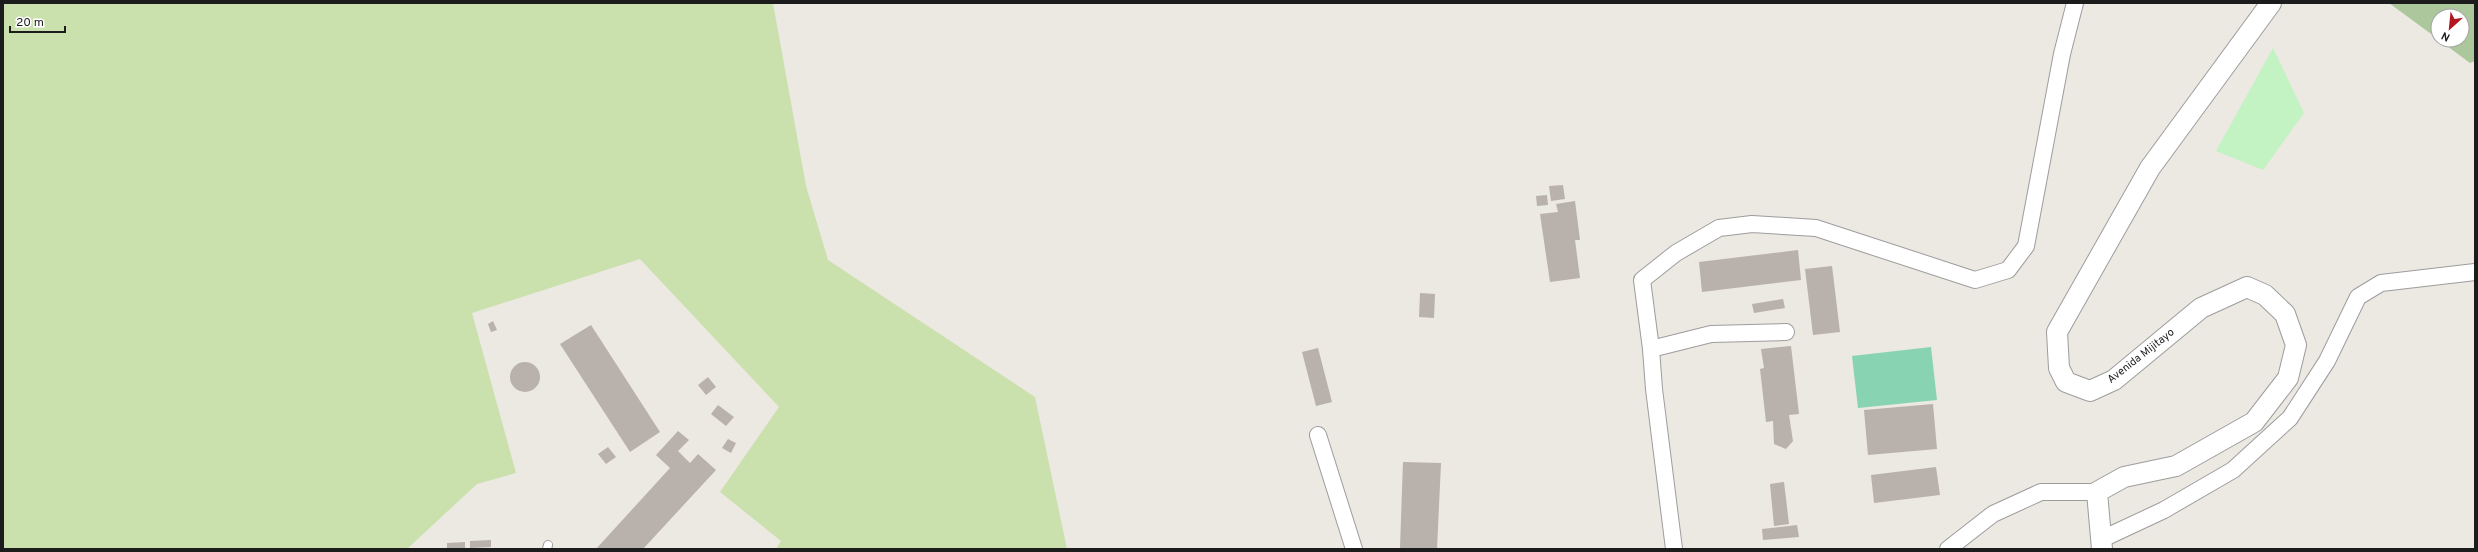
<svg xmlns="http://www.w3.org/2000/svg" width="2478" height="552" font-family="Overpass,sans-serif">
<style>
.grass{fill:#cae1ad}
.forest{fill:#abc79b}
.park{fill:#c3f2c3}
.pitch{fill:#88d3b1}
.building{fill:#b9b1ac}
.lines{fill:none;stroke-linecap:round;stroke-linejoin:round}
.service-casing{stroke:#9d9d9d;stroke-width:10}
.minor-casing{stroke:#9d9d9d;stroke-width:18}
.tertiary-casing{stroke:#9d9d9d;stroke-width:22}
.service{stroke:#fff;stroke-width:8}
.minor{stroke:#fff;stroke-width:16}
.tertiary{stroke:#fff;stroke-width:20}
.labels{text-anchor:middle;dominant-baseline:central;stroke-width:3;stroke-linejoin:round;paint-order:stroke}
.street-label{font-size:11px;fill:#1c1c1c;stroke:#fff}
</style>
<rect width="100%" height="100%" fill="#ece8e2"/>
<path class="grass" d="M3,3H773L806,186L828,260L1035,397L1067,549H776L781,541L720,492L779,407L640,259L472,313L516,473L477,484L407,549H3Z"/>
<path class="forest" d="M2389,3H2475V61L2470,63L2439,40H2462V16H2438V39Z"/>
<path class="park" d="M2273,48L2304,113L2263,170L2216,151Z"/>
<path class="pitch" d="M1931,347L1937,400L1858,408L1852,356Z"/>
<path class="building" d="M1563,185L1565,199L1551,201L1549,186Z
M1547,195L1548,205L1537,206L1536,196Z
M1575,201L1580,240H1575L1580,278L1550,282L1540,214L1558,212L1556,204Z
M1798,250L1801,280L1702,292L1699,262Z
M1832,266L1840,332L1813,335L1805,269Z
M1420,293L1435,294L1434,318L1419,317Z
M1783,299L1785,308L1754,313L1752,304Z
M493,321L497,330L491,332L488,324Z
M591,325L660,432L630,452L560,344Z
M1791,346L1799,414L1789,415L1793,441L1786,449L1774,444L1773,421L1766,422L1760,369L1764,368L1761,349Z
M1318,348L1332,402L1316,406L1302,352Z
M510 377a15 15 0 1 1 30 0a15 15 0 1 1-30 0Z
M708,377L716,387L706,395L698,385Z
M1933,404L1937,449L1868,455L1864,410Z
M718,405L734,417L726,426L711,414Z
M678,431L689,440L678,451L690,463L698,454L716,470L643,549H596L670,468L656,455Z
M728,439L736,443L731,453L722,448Z
M608,447L616,457L606,464L598,454Z
M1403,462L1441,463L1437,549L1400,548Z
M1936,467L1940,495L1874,503L1871,475Z
M1784,482L1789,524L1774,526L1770,484Z
M1797,525L1799,537L1763,540L1762,529Z
M491,540V547L470,548V541Z
M465,542V549H447V543Z"/>
<g class="lines">
<g class="service-casing">
<path id="service" d="M547,549L548,545"/>
</g>
<g class="minor-casing">
<path id="minor" d="M1651,349L1642,280L1676,253L1719,228L1752,224L1816,228L1975,280L2008,270L2026,246L2062,54L2075,3
M1318,435L1354,549
M2102,539L2164,510L2233,470L2290,418L2327,361L2358,297L2381,283L2475,272
M1674,549L1654,389L1651,349L1711,334L1786,332
M1948,549L1993,514L2041,492H2097"/>
</g>
<g class="tertiary-casing">
<path id="tertiary" d="M2102,549L2097,492L2124,477L2176,466L2254,422L2288,378L2296,345L2285,314L2265,295L2247,287L2201,308L2114,380L2090,391L2066,382L2059,368L2057,332L2150,168L2271,3"/>
</g>
<use href="#service" class="service"/>
<use href="#minor" class="minor"/>
<use href="#tertiary" class="tertiary"/>
</g>
<g class="labels">
<g class="street-label">
<text transform="translate(2141 356) rotate(-38)">Avenida Mijitayo</text>
</g>
</g>
<rect width="2478" height="552" fill="none" stroke="#1c1c1c" stroke-width="8"/>
<g transform="translate(2450 28) rotate(207)"><circle r="19" fill="#ffffff" stroke="#a4a4a4"/>
<path d="M0-3L7 15L0 10L-7 15Z" fill="#b11621"/>
<text y="-6" font-size="11" font-weight="bold" text-anchor="middle" fill="#1c1c1c">N</text>
</g>
<path d="M10 26v6h55v-6" fill="none" stroke="#1c1c1c" stroke-width="2"/>
<text x="16" y="26" font-size="12" fill="#1c1c1c" stroke="#ffffff" stroke-width="3" paint-order="stroke">20 m</text>
</svg>
